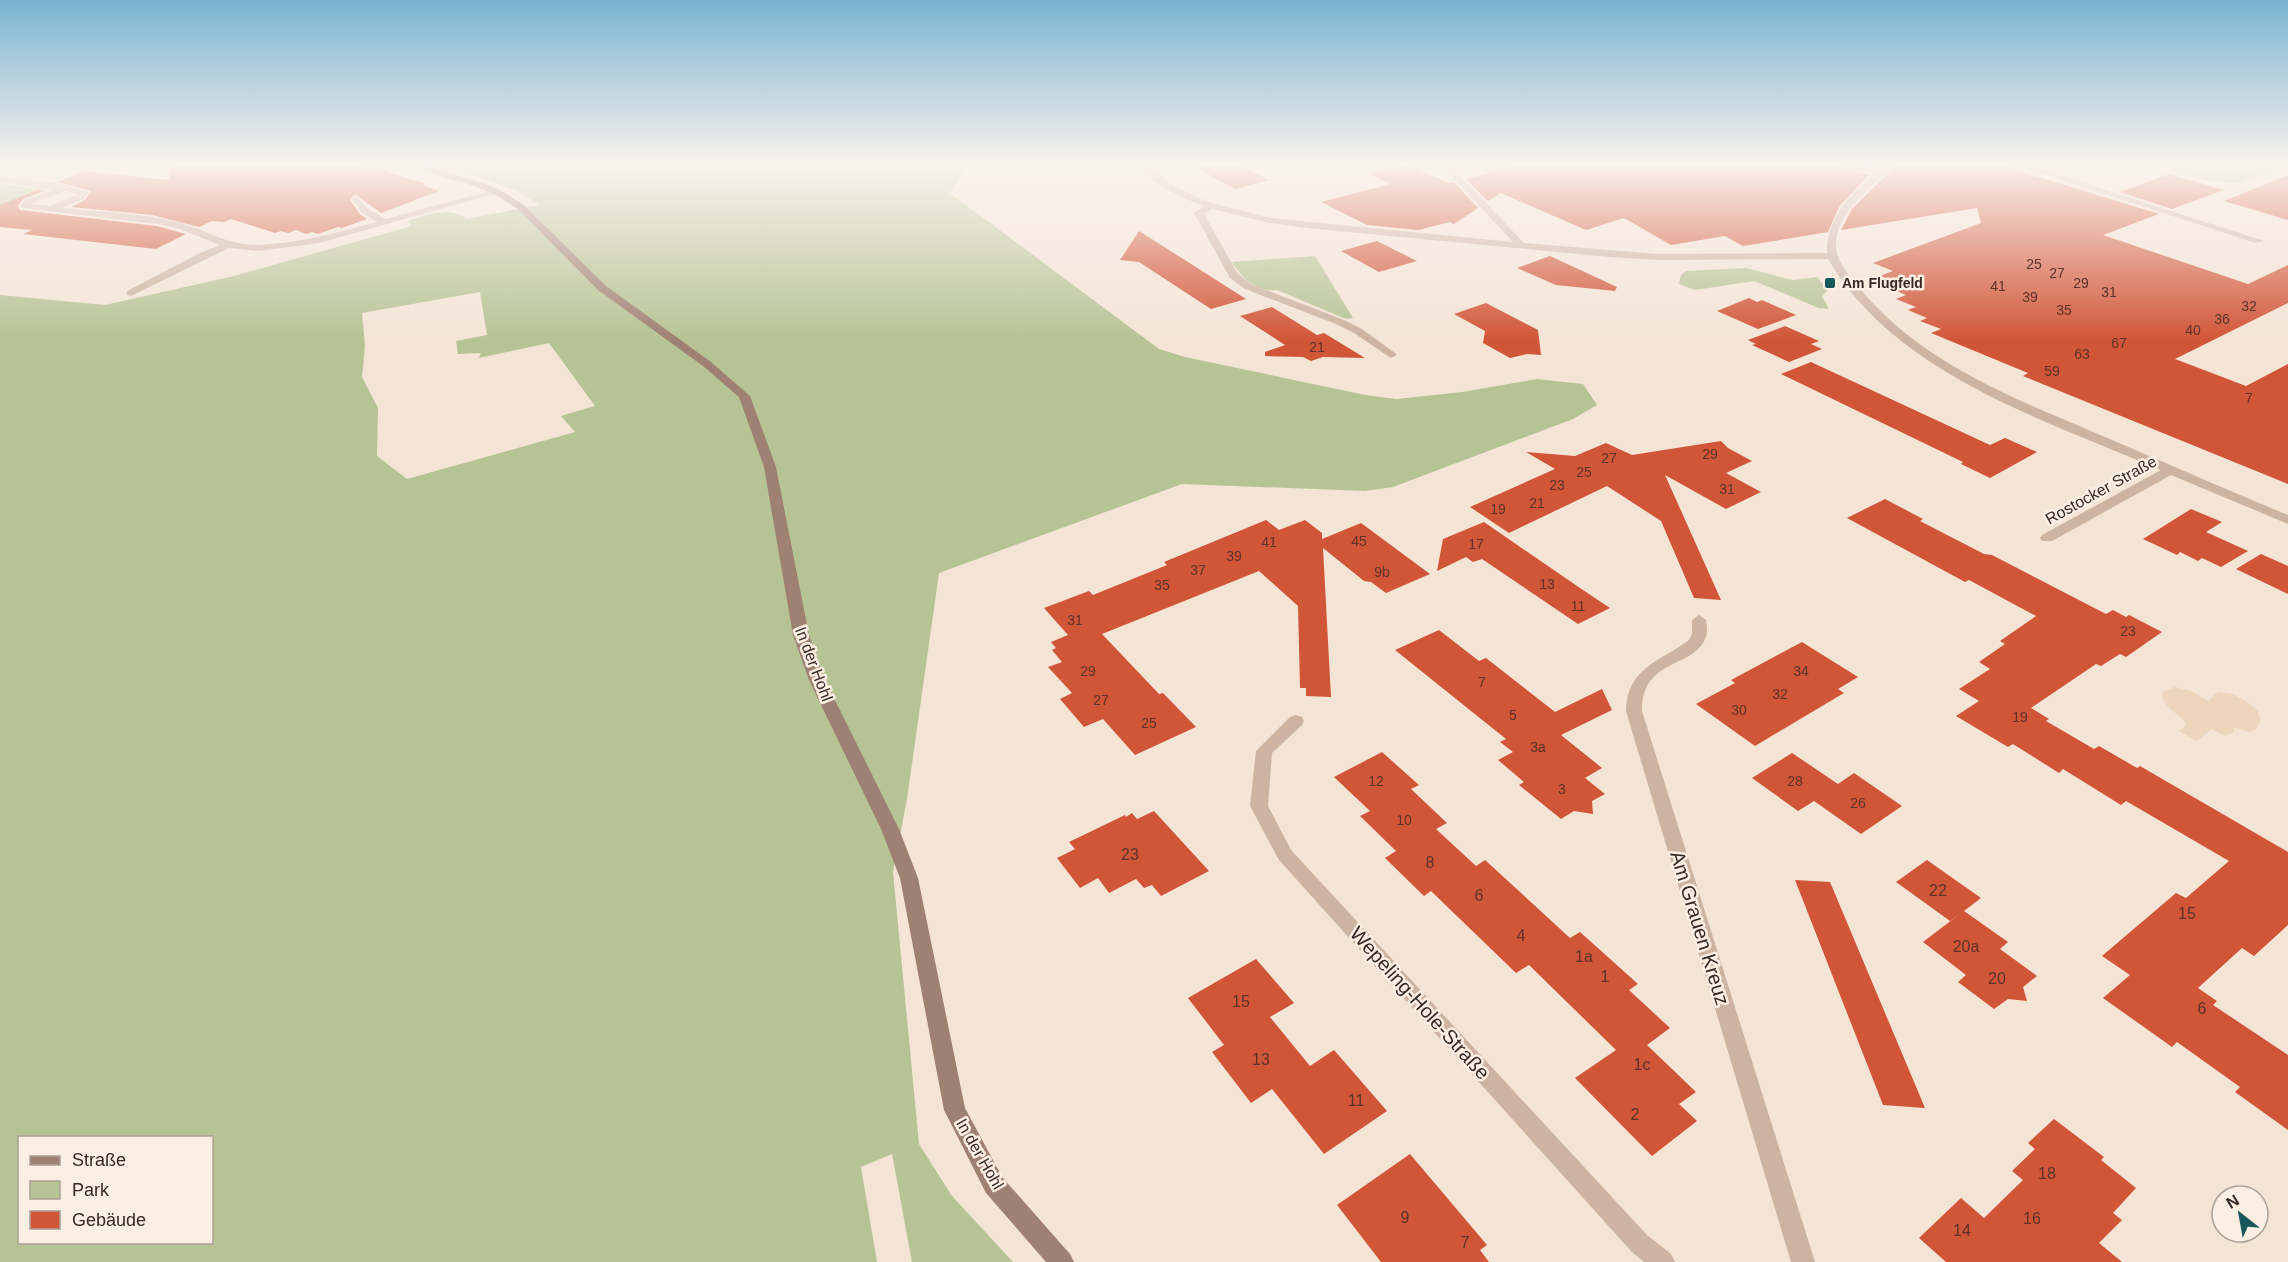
<svg xmlns="http://www.w3.org/2000/svg" width="2288" height="1262" font-family="Helvetica,sans-serif">
<style>
.green{fill:#b6c395;fill-rule:evenodd}
.plaza{fill:#edd5bc}
.building{fill:#d15537}
.lines{fill:none;stroke-linecap:round;stroke-linejoin:round}
.street{fill:#ccb3a2;fill-rule:evenodd}
.secondary{fill:#9f8173;fill-rule:evenodd}
.poi-dot{fill:#17595a;stroke:#fbefe3;stroke-width:2}
.labels{text-anchor:middle;dominant-baseline:central;stroke-width:5;stroke-linejoin:round;paint-order:stroke}
.number-label{font-size:14px;fill:#5c342a}
.far-poi-label{font-size:14px;font-weight:bold;fill:#352925;stroke:#fbefe3;text-anchor:start}
.street-label{font-size:16px;fill:#352925;stroke:#fbefe3}
.near-number-label{font-size:16px;fill:#5c342a}
.near-street-label{font-size:20px;fill:#352925;stroke:#fbefe3}
</style>
<rect width="100%" height="100%" fill="#f3e4d6"/>
<path class="green" d="M442,164H967L950,193L1159,349L1185,357L1365,395L1397,399L1462,392L1537,379L1583,384L1597,405L1573,419L1393,487L1365,491L1182,484L939,573L907,799L893,872L919,1144L952,1196L1013,1262H912L892,1154L861,1167L877,1262H0V295L105,305L234,276L412,226L408,221C428,215 448,206 467,219L539,205L515,190ZM480,292L487,335L456,341L458,354L481,353L479,358L549,343L595,406L561,416L575,432L407,479L377,456L378,408L362,377L365,346L362,313ZM20,1138H212V1242H20Z
M2150,164H2288V168C2277,167 2248,180 2236,183C2228,184 2224,180 2216,183Z
M0,184L47,190L0,208Z
M1315,256L1353,318L1346,319L1277,290C1256,292 1242,278 1232,262Z
M1746,268L1793,280L1817,277L1828,290L1822,296L1829,309L1819,308L1754,281L1695,290L1679,284L1681,275L1686,271Z"/>
<path class="plaza" d="M2175,687L2191,691L2208,701L2218,692L2233,694L2247,702L2258,711L2260,721L2256,729L2249,732L2234,727V732L2225,736L2212,729L2196,741L2179,731L2186,726L2184,720L2169,708L2162,698L2164,691Z"/>
<path class="building" d="M170,164H343L381,170L427,184L422,185L439,191L381,213L355,194L350,200L360,214L367,219L342,228L338,227L318,234L312,232L307,234L296,230L288,233L281,231L275,233L231,219L224,222L212,221L199,227L152,215L71,207L85,200L91,191L58,182L84,171L169,180Z
M1190,164H1238L1269,180L1235,189Z
M1521,164H1836L1869,175L1839,207L1828,232L1743,246L1725,236L1671,245L1624,218L1586,230L1501,193L1488,201L1466,179Z
M1897,164H1996L2159,214L2103,235L2248,284L2288,265V303L2175,359L2246,386L2288,364V484L2023,376L2028,373L1931,333L1941,329L1920,321L1927,318L1908,310L1916,307L1896,299L1906,295L1887,287L1898,283L1880,276L1893,271L1873,263L1981,223L1977,208L1841,230L1852,209Z
M1409,165L1449,183L1454,182L1478,208L1454,224L1450,222L1418,230L1367,225L1321,202L1390,184L1370,174Z
M2169,174L2224,190L2172,209L2120,192Z
M2288,175V220L2224,201Z
M37,190L44,191L23,199L18,206L20,210L157,226L186,234L156,249L23,234L32,230L0,227V205Z
M1139,231L1188,262L1246,299L1211,309L1139,262L1120,260Z
M1377,241L1417,261L1379,272L1341,251Z
M1550,256L1617,287L1615,291L1556,285L1517,268Z
M1749,298L1757,302L1762,300L1796,315L1758,329L1717,311Z
M1486,303L1538,330L1541,355L1527,354L1510,358L1483,343L1485,331L1454,314Z
M1272,307L1317,335L1324,333L1365,358L1323,357L1311,361L1303,357L1265,356V352L1285,345L1240,316Z
M1785,326L1819,341L1811,344L1822,349L1789,362L1752,345L1756,344L1748,340Z
M1811,362L1990,445L2005,438L2037,452L1990,478L1961,464L1963,462L1781,374Z
M1721,441L1728,448L1752,461L1726,473L1761,492L1726,509L1665,475L1721,600L1694,598L1661,521L1607,486L1509,533L1470,507L1555,469L1526,452L1575,456L1606,443L1632,455Z
M1885,499L1923,519L1920,521L1984,554L1992,555L2106,614L2113,610L2126,617L2129,615L2162,632L2126,657L2120,654L2101,666L2096,664L2031,708L2049,719L2046,721L2094,749L2099,746L2137,768L2140,766L2288,852V925L2254,956L2242,948L2198,988L2217,1001L2213,1005L2288,1055V1130L2235,1092L2240,1087L2177,1042L2172,1047L2103,998L2130,975L2102,956L2176,893L2186,898L2229,861L2126,801L2121,805L2063,769L2059,773L2013,744L2008,747L1956,716L1979,701L1959,689L1990,669L1979,662L2005,644L2000,641L2036,616L1969,580L1965,582L1847,518Z
M2191,509L2222,522L2206,532L2248,551L2221,567L2202,558L2198,561L2180,552L2177,555L2143,539Z
M1266,520L1279,530L1305,520L1322,533V539L1361,523L1430,574L1386,593L1371,582L1364,581L1323,548L1331,697L1306,696V688H1300L1298,606L1259,571L1102,634L1159,694L1163,693L1196,727L1135,755L1103,719L1084,727L1060,699L1072,693L1048,667L1062,662L1052,650L1056,648L1051,642L1068,635L1044,608L1089,591L1093,595L1167,565L1164,562Z
M1484,522L1580,588L1610,608L1578,624L1482,559L1473,562L1466,557L1437,571L1443,539Z
M2261,554L2288,566V594L2236,569Z
M1439,630L1479,661L1486,658L1555,712L1602,689L1612,710L1561,735L1602,768L1585,778L1605,794L1592,801L1593,814L1574,811L1561,819L1519,785L1524,782L1498,760L1513,752L1500,742L1506,739L1395,650Z
M1802,642L1858,677L1838,689L1844,693L1755,746L1696,704L1735,683L1731,680Z
M1382,752L1419,785L1411,789L1447,823L1436,829L1476,866L1485,860L1570,938L1580,932L1638,984L1629,990L1670,1028L1647,1045L1696,1092L1679,1104L1697,1121L1652,1156L1575,1078L1616,1050L1529,965L1516,973L1431,891L1424,896L1385,858L1396,851L1360,816L1370,811L1334,777Z
M1792,753L1838,784L1854,773L1902,806L1861,834L1814,801L1798,811L1752,778Z
M1154,811L1209,871L1161,896L1152,885L1144,888L1136,879L1109,893L1098,878L1080,888L1057,858L1075,849L1069,842L1125,815L1126,817L1132,813L1137,819Z
M1927,860L1981,898L1964,911L2008,942L2000,949L2037,976L2023,987L2027,1001L2008,999L1994,1009L1958,982L1966,975L1923,942L1961,913L1950,921L1896,882Z
M1795,880L1830,882L1925,1108L1883,1105Z
M1256,959L1294,1003L1270,1017L1310,1066L1334,1050L1387,1111L1324,1154L1272,1089L1251,1103L1212,1052L1224,1045L1188,998Z
M2054,1119L2104,1157L2101,1160L2136,1188L2113,1213L2122,1220L2099,1243L2122,1262H1946L1919,1238L1961,1198L1984,1218L2023,1180L2012,1171L2035,1149L2028,1143Z
M1410,1154L1487,1245L1480,1250L1489,1262H1381L1337,1205Z"/>
<g class="lines">
<path class="street" d="M1138,164H1146L1174,186L1205,201L1270,218L1513,242L1440,164H1449L1524,243L1658,254L1827,253C1826,219 1850,195 1874,174L1838,164H1853L1879,170L1886,164H1895C1874,187 1839,207 1836,242C1835,260 1847,273 1858,286C1921,365 2021,401 2112,440C2171,465 2229,491 2288,515V524L2171,475L2052,541H2042L2040,538L2042,535L2161,470C2045,420 1895,374 1828,259L1658,260L1610,257L1307,228L1270,223L1212,209L1204,214L1238,274L1253,285L1344,320L1362,329L1395,353L1397,355L1391,358L1354,333L1336,324L1245,289L1230,278L1194,213L1204,206C1188,201 1143,180 1138,164Z
M2012,164H2025L2264,241L2256,243Z
M0,176L65,185L89,192L83,199L62,208C101,212 143,213 181,223C208,231 230,246 260,245C300,243 339,232 377,222L362,213L352,199L356,196L368,209L386,219L497,189L501,192L319,243L259,251L229,248L131,296L127,295V291L198,254L220,245L177,228L157,224L22,208L20,206L25,200L53,190L0,182ZM64,191L78,194L50,206L31,204Z
M1699,615L1706,620C1707,626 1708,633 1705,639C1692,669 1642,658 1642,711L1815,1262H1791L1626,711C1627,667 1660,662 1689,640L1692,634V620Z
M1296,715L1302,717L1304,721L1302,725L1272,753L1268,806L1291,850L1647,1235L1671,1254L1675,1262H1644L1631,1251L1279,860L1250,806L1256,751L1290,717Z"/>
<path class="secondary" d="M402,164H416L480,182L500,190L524,205L606,286L711,362L750,396L776,467L809,635L825,680L899,829L918,878L965,1108L1002,1177L1070,1254L1074,1262H1046L986,1193L944,1110L900,878L881,829L809,680L793,635L764,467L739,397L703,366L598,290L518,209L494,194L474,186Z"/>
</g>
<linearGradient id="sky" x2="0" y2="1"><stop stop-color="#79b3d2"/><stop offset="0.48" stop-color="#faf3ed"/><stop offset="1" stop-color="#faf3ed" stop-opacity="0"/></linearGradient>
<rect width="2288" height="341" fill="url(#sky)"/>
<rect class="poi-dot" x="1824" y="277" width="12" height="12" rx="3"/>
<g class="labels">
<g class="number-label">
<text x="2034" y="264">25</text>
<text x="2057" y="273">27</text>
<text x="2081" y="283">29</text>
<text x="1998" y="286">41</text>
<text x="2109" y="292">31</text>
<text x="2030" y="297">39</text>
<text x="2249" y="306">32</text>
<text x="2064" y="310">35</text>
<text x="2222" y="319">36</text>
<text x="2193" y="330">40</text>
<text x="2119" y="343">67</text>
<text x="1317" y="347">21</text>
<text x="2082" y="354">63</text>
<text x="2052" y="371">59</text>
<text x="2249" y="398">7</text>
<text x="1710" y="454">29</text>
<text x="1609" y="458">27</text>
<text x="1584" y="472">25</text>
<text x="1557" y="485">23</text>
<text x="1727" y="489">31</text>
<text x="1537" y="503">21</text>
<text x="1498" y="509">19</text>
<text x="1359" y="541">45</text>
<text x="1269" y="542">41</text>
<text x="1476" y="544">17</text>
<text x="1234" y="556">39</text>
<text x="1198" y="570">37</text>
<text x="1382" y="572">9b</text>
<text x="1547" y="584">13</text>
<text x="1162" y="585">35</text>
<text x="1578" y="606">11</text>
<text x="1075" y="620">31</text>
<text x="2128" y="631">23</text>
<text x="1088" y="671">29</text>
<text x="1801" y="671">34</text>
<text x="1482" y="682">7</text>
<text x="1780" y="694">32</text>
<text x="1101" y="700">27</text>
<text x="1739" y="710">30</text>
<text x="1513" y="715">5</text>
<text x="2020" y="717">19</text>
<text x="1149" y="723">25</text>
<text x="1538" y="747">3a</text>
<text x="1376" y="781">12</text>
<text x="1795" y="781">28</text>
<text x="1562" y="789">3</text>
<text x="1858" y="803">26</text>
<text x="1404" y="820">10</text>
</g>
<g class="far-poi-label">
<text x="1842" y="283">Am Flugfeld</text>
</g>
<g class="street-label">
<text transform="translate(2101 490) rotate(-29)">Rostocker Straße</text>
<text transform="translate(814 664) rotate(69)">In der Hohl</text>
<text transform="translate(980 1154) rotate(60)">In der Hohl</text>
</g>
<g class="near-number-label">
<text x="1130" y="854">23</text>
<text x="1430" y="862">8</text>
<text x="1938" y="890">22</text>
<text x="1479" y="895">6</text>
<text x="2187" y="913">15</text>
<text x="1521" y="935">4</text>
<text x="1966" y="946">20a</text>
<text x="1584" y="956">1a</text>
<text x="1605" y="976">1</text>
<text x="1997" y="978">20</text>
<text x="1241" y="1001">15</text>
<text x="2202" y="1008">6</text>
<text x="1261" y="1059">13</text>
<text x="1642" y="1064">1c</text>
<text x="1356" y="1100">11</text>
<text x="1635" y="1114">2</text>
<text x="2047" y="1173">18</text>
<text x="1405" y="1217">9</text>
<text x="2032" y="1218">16</text>
<text x="1962" y="1230">14</text>
<text x="1465" y="1242">7</text>
</g>
<g class="near-street-label">
<text transform="translate(1700 928) rotate(73)">Am Grauen Kreuz</text>
<text transform="translate(1420 1003) rotate(48)">Wepeling-Hole-Straße</text>
</g>
</g>
<rect x="18" y="1136" width="195" height="108" fill="#fbefe3" stroke="#aca097" stroke-width="1.5"/>
<rect x="30" y="1156" width="30" height="9" fill="#9f8173" stroke="#aca097" stroke-width="1.5"/>
<text x="72" y="1166" font-size="18" fill="#352925">Straße</text>
<rect x="30" y="1181" width="30" height="18" fill="#b6c395" stroke="#aca097" stroke-width="1.5"/>
<text x="72" y="1196" font-size="18" fill="#352925">Park</text>
<rect x="30" y="1211" width="30" height="18" fill="#d15537" stroke="#aca097" stroke-width="1.5"/>
<text x="72" y="1226" font-size="18" fill="#352925">Gebäude</text>
<g transform="translate(2240 1214) rotate(329)"><circle r="28" fill="#fbefe3" stroke="#aca097" stroke-width="1.5"/>
<path d="M0-4.5L10 22L0 15L-10 22Z" fill="#17595a"/>
<text y="-9" font-size="16" font-weight="bold" text-anchor="middle" fill="#352925">N</text>
</g>
</svg>
